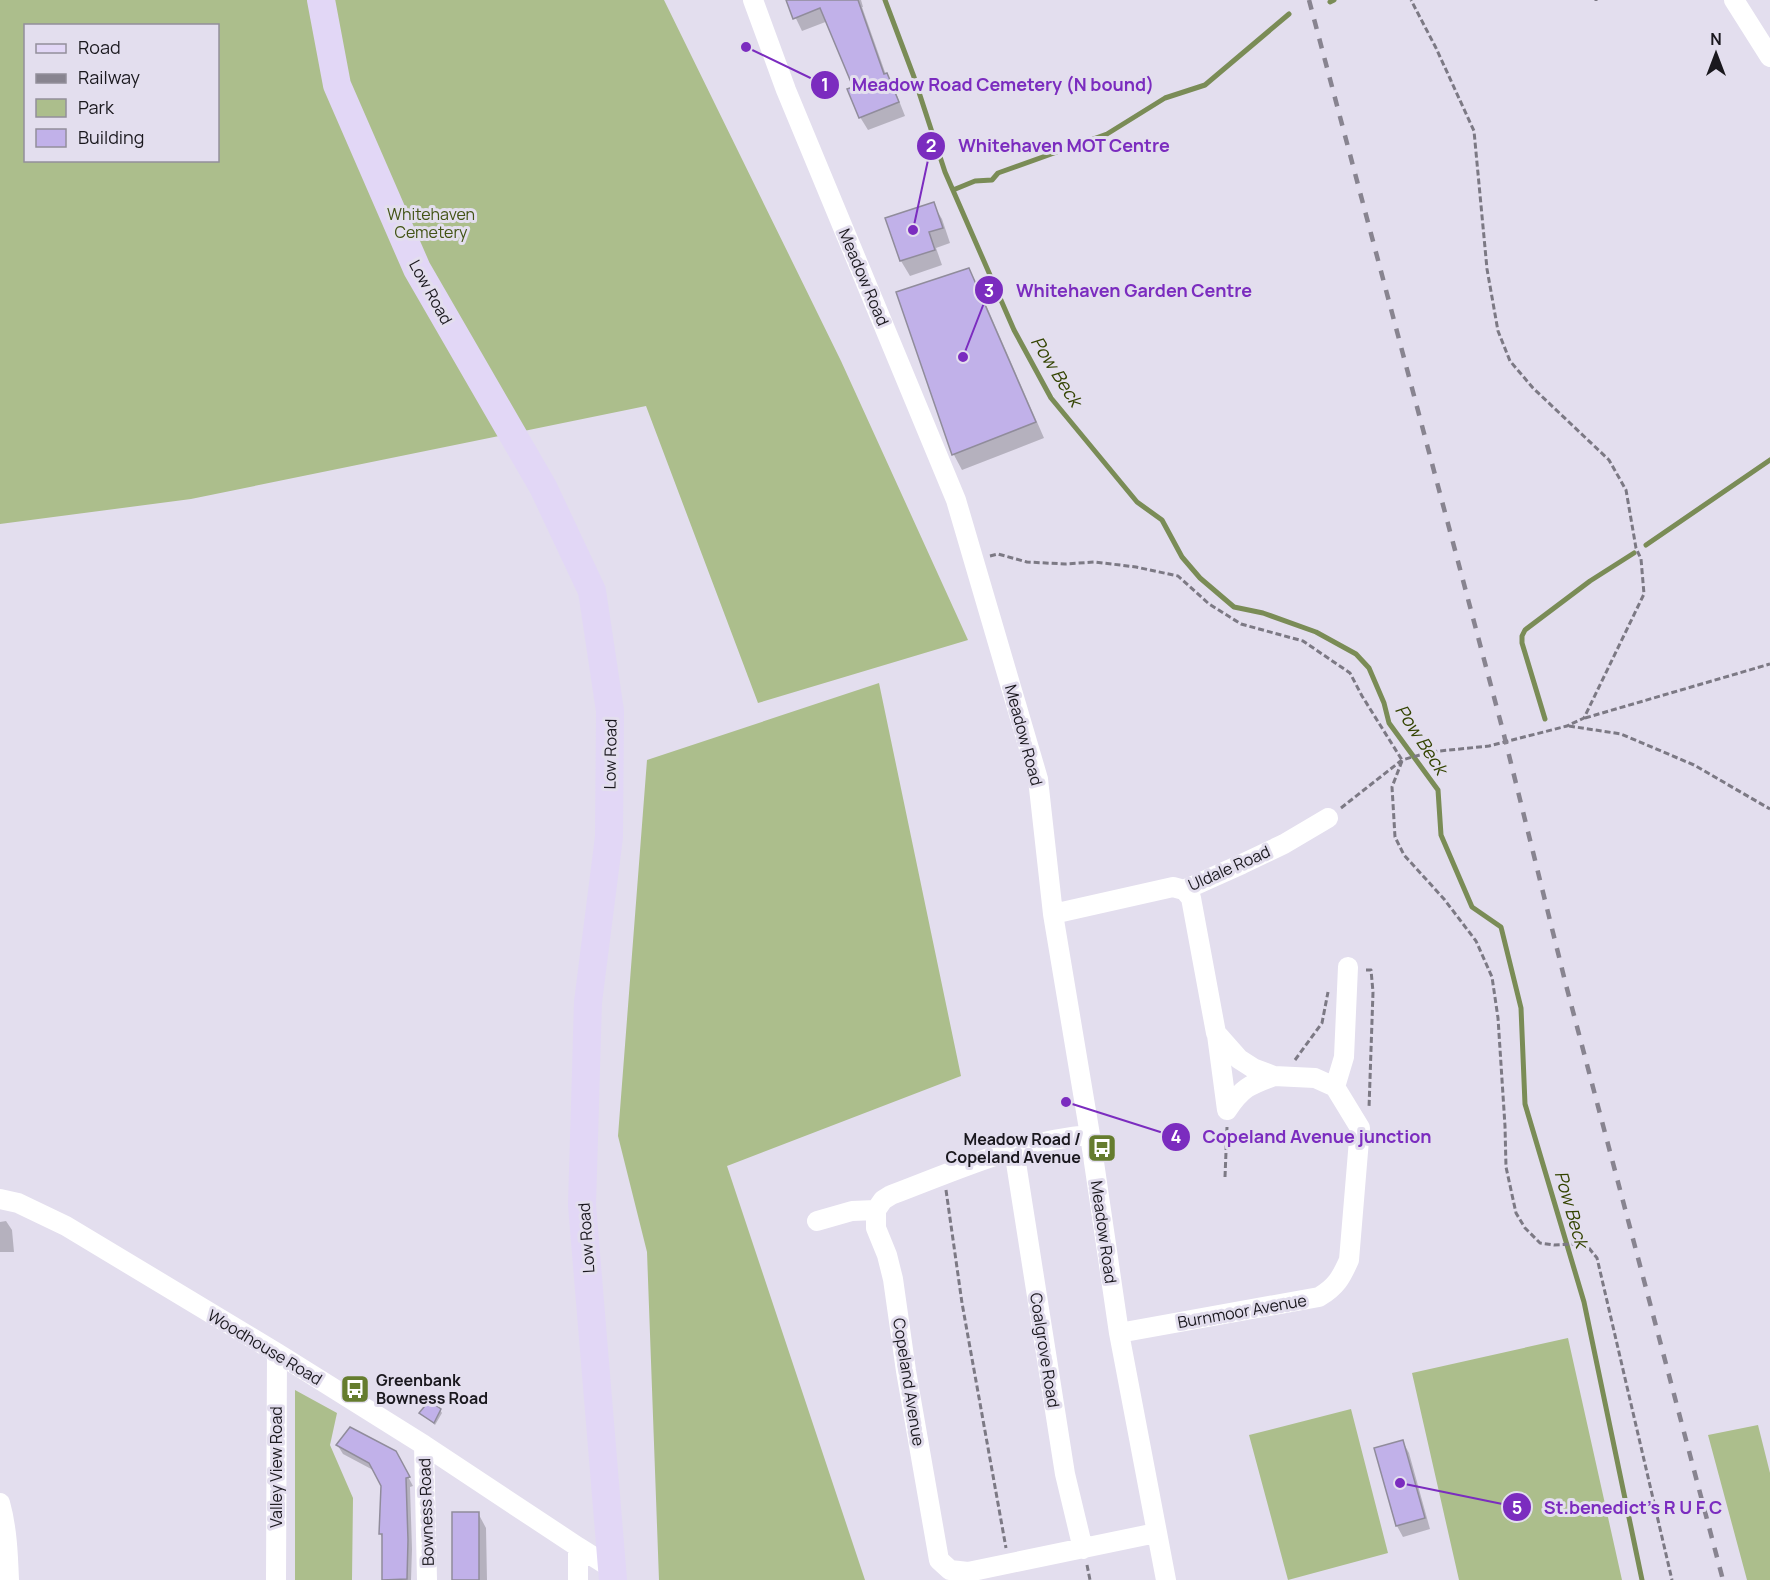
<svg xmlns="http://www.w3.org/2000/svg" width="1770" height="1580" font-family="Manrope,sans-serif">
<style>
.green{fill:#acbe8c;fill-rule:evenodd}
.shadow{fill:#0003}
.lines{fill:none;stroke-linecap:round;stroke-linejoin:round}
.stream{stroke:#7a8c56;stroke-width:5}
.building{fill:#c1b1e9;stroke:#908c9b;stroke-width:1.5}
.path{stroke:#7c7984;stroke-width:3;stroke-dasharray:6 3;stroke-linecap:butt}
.street{stroke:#fff;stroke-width:20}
.secondary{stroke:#e2d7f6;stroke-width:28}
.rail{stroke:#888490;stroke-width:4.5;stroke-dasharray:10 10;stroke-linecap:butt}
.labels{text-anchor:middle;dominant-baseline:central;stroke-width:6;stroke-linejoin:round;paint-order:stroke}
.park-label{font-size:16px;fill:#425315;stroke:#e3deee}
.street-label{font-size:16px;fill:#1a181e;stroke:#e3deee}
.poi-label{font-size:16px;font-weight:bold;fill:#1a181e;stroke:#e3deee;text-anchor:end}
.water-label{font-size:18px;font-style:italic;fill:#334300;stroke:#e3deee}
.leader{fill:none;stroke:#7b2cbf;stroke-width:2}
.callout-dot{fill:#7b2cbf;stroke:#e3deee;stroke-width:2}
.mark-label{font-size:18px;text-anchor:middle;font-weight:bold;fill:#fff}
.callout-label{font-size:18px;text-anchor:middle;font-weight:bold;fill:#7b2cbf;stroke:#e3deee;stroke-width:6;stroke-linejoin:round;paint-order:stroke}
</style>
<rect width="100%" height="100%" fill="#e3deee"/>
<path class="green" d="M0,0H664L841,361L968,640L758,703L646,406L191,499L0,524ZM26,26H218V160H26Z
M879,683L961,1076L727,1166L865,1580H659L647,1252L618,1136L647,760Z
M1568,1338L1622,1580H1459L1412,1373Z
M295,1390L337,1413L330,1445L353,1498L352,1580H295Z
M1351,1409L1388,1553L1288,1580L1249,1435Z
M1758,1425L1770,1473V1580H1747L1708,1435Z"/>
<path class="shadow" d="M787,0H861L863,7H862L886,75L894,88L905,116L868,130L860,117L855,88L828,21L802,31Z
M933,204L942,219L950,243L936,248L942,265L910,276L901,261Z
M968,269L977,284L1044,438L962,470L954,455L898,293Z
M6,1221L12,1230L14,1252H0V1222Z
M440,1410L442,1413L435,1425L421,1413Z
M1403,1442L1409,1453L1430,1529L1403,1537L1397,1526Z
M338,1446L395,1452L413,1486L410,1487L412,1549L411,1580H383V1539L380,1533L382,1486L375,1471L343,1454Z
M478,1513L486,1528L487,1580H454Z"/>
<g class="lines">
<path class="stream" d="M885,0L914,77L945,172L1014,330L1051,398L1137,502L1162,520L1182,557L1200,578L1234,607L1263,613L1316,632L1356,654L1369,668L1384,703L1389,723L1438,790L1441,835L1472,907L1501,927L1521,1008L1525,1104L1584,1302L1642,1580
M1330,2L1334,0
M953,190L975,181L992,180L998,173L1107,134L1165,98L1205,85L1289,14
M1646,545L1770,460
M1545,719L1522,643V636L1525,630L1590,581L1634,553"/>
</g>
<path class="building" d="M786,0H858L884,74L887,73L899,102L859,118L847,89L853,87L820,8L793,19Z
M934,202L943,228L929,232L935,250L900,261L885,218Z
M969,268L1036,422L952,455L896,292Z
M429,1401L441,1409L434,1423L419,1413Z
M350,1427L396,1451L410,1477L406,1478L408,1540L407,1579L382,1580V1534H379L381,1486L369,1463L336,1445Z
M1403,1440L1425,1518L1396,1526L1374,1448Z
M452,1512H479V1580H452Z"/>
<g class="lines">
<path class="path" d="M1596,0V1
M990,556L998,554L1027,562L1065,564L1095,562L1136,567L1178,576L1209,604L1241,624L1303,641L1350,673L1362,696L1402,760
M1585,718L1770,664
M1569,726L1621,734L1694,765L1770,809
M1402,761L1392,787L1395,837L1404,855L1444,899L1476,941L1492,977L1498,1018L1505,1126L1506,1167L1516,1213L1525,1228L1540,1243L1554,1245L1572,1244L1588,1247L1597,1258L1672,1580
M1341,808L1402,760L1430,752L1489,746L1567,726L1584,718L1644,594L1641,559L1636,548L1626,490L1609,460L1533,388L1510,361L1498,331L1487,269L1474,131L1436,48L1411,0
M1366,970H1371L1373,992L1369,1108
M1295,1060L1322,1023L1328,992
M1225,1177L1227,1127
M946,1190L962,1303L1006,1548
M1087,1565L1090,1580"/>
<path class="street" d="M753,0L786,90L956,500L1038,779L1053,914L1090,1135L1119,1333L1166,1580
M1734,0L1770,57
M1053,914L1173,887L1184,890L1242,864L1284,844L1328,818
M1217,1035L1227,1110C1242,1088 1249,1085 1274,1076
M1335,1087L1344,1057L1348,967
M1090,1135C1022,1140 955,1171 891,1195L883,1200L876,1210V1228L887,1255L893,1279L906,1371L939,1560L950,1570L968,1572L1156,1533
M1014,1150L1065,1474L1083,1549
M0,1199L18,1203L66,1226L277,1353L424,1445L578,1547L613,1569
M817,1221L852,1211L876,1210
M1119,1333L1319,1297C1336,1287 1341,1278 1349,1260L1360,1128L1335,1087L1315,1078L1274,1076L1253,1068L1239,1059L1216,1033L1191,898L1184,890
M424,1445L427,1580
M0,1503C7,1528 8,1554 9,1580
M578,1547V1580
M276,1580L277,1353"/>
<path class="secondary" d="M321,0L337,85L417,269L543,487L592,591L610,711L609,837L588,1002L582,1205L613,1580"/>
<path class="rail" d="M1309,0L1503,731L1566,985L1723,1580"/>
</g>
<defs>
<g id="bus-square" transform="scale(1.5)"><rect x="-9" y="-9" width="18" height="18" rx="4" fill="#657c2e" stroke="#e3deee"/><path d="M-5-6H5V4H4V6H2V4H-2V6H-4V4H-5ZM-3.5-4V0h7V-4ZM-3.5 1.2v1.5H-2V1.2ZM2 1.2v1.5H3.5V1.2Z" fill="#fff"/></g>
</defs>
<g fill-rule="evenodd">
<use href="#bus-square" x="1102" y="1148"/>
<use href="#bus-square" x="355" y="1389"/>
</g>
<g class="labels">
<g class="park-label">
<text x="431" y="214">Whitehaven<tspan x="431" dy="18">Cemetery</tspan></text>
</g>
<g class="street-label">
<text transform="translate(864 277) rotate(67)">Meadow Road</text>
<text transform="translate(431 292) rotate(61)">Low Road</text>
<text transform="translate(1024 735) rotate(75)">Meadow Road</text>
<text transform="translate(610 754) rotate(-89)">Low Road</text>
<text transform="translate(1229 868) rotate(-24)">Uldale Road</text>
<text transform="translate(1104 1232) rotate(82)">Meadow Road</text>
<text transform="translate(586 1238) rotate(-94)">Low Road</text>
<text transform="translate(1242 1311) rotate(-10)">Burnmoor Avenue</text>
<text transform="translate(265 1347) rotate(31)">Woodhouse Road</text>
<text transform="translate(1045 1350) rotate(81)">Coalgrove Road</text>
<text transform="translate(909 1382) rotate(81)">Copeland Avenue</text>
<text transform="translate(276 1467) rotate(-90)">Valley View Road</text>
<text transform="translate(426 1512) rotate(-92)">Bowness Road</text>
</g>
<g class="poi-label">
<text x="1081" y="1139">Meadow Road /<tspan x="1081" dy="18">Copeland Avenue</tspan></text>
<text x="376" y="1380" text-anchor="start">Greenbank<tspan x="376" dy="18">Bowness Road</tspan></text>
</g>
<g class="water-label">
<text transform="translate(1057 371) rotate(58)">Pow Beck</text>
<text transform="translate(1422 739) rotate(57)">Pow Beck</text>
<text transform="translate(1572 1209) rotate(74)">Pow Beck</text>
</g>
</g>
<path class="leader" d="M746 47L825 85M913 230L931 146M963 357L989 290M1066 1102L1176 1137M1400 1483L1517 1507"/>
<g class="callout-dot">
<circle cx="746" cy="47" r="6"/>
<circle cx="913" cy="230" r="6"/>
<circle cx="963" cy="357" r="6"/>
<circle cx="1066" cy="1102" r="6"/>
<circle cx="1400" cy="1483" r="6"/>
<circle cx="825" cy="85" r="15"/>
<circle cx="931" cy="146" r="15"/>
<circle cx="989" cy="290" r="15"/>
<circle cx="1176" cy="1137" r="15"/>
<circle cx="1517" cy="1507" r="15"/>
</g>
<g class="mark-label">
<text x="825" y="91">1</text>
<text x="931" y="152">2</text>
<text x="989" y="297">3</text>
<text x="1176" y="1143">4</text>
<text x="1517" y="1514">5</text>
</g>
<g class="callout-label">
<text x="1003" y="91">Meadow Road Cemetery (N bound)</text>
<text x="1064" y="152">Whitehaven MOT Centre</text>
<text x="1134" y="297">Whitehaven Garden Centre</text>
<text x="1317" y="1143">Copeland Avenue junction</text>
<text x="1633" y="1514">St.benedict's R U F C</text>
</g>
<rect x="24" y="24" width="195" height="138" fill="#e3deee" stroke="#938f9b" stroke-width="1.5"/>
<rect x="36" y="44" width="30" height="9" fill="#e2d7f6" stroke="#938f9b" stroke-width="1.5"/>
<text x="78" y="54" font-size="18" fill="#1a181e">Road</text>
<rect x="36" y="74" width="30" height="9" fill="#888490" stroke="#938f9b" stroke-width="1.5"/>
<text x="78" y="84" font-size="18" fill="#1a181e">Railway</text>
<rect x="36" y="99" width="30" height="18" fill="#acbe8c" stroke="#938f9b" stroke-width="1.5"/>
<text x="78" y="114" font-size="18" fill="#1a181e">Park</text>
<rect x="36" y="129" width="30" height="18" fill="#c1b1e9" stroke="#938f9b" stroke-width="1.5"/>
<text x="78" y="144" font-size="18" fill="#1a181e">Building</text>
<g transform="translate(1716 54)" stroke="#e3deee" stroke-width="4.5" paint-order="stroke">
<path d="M0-4.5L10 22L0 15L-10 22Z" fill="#1a181e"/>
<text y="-9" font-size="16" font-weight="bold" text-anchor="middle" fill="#1a181e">N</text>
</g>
</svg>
